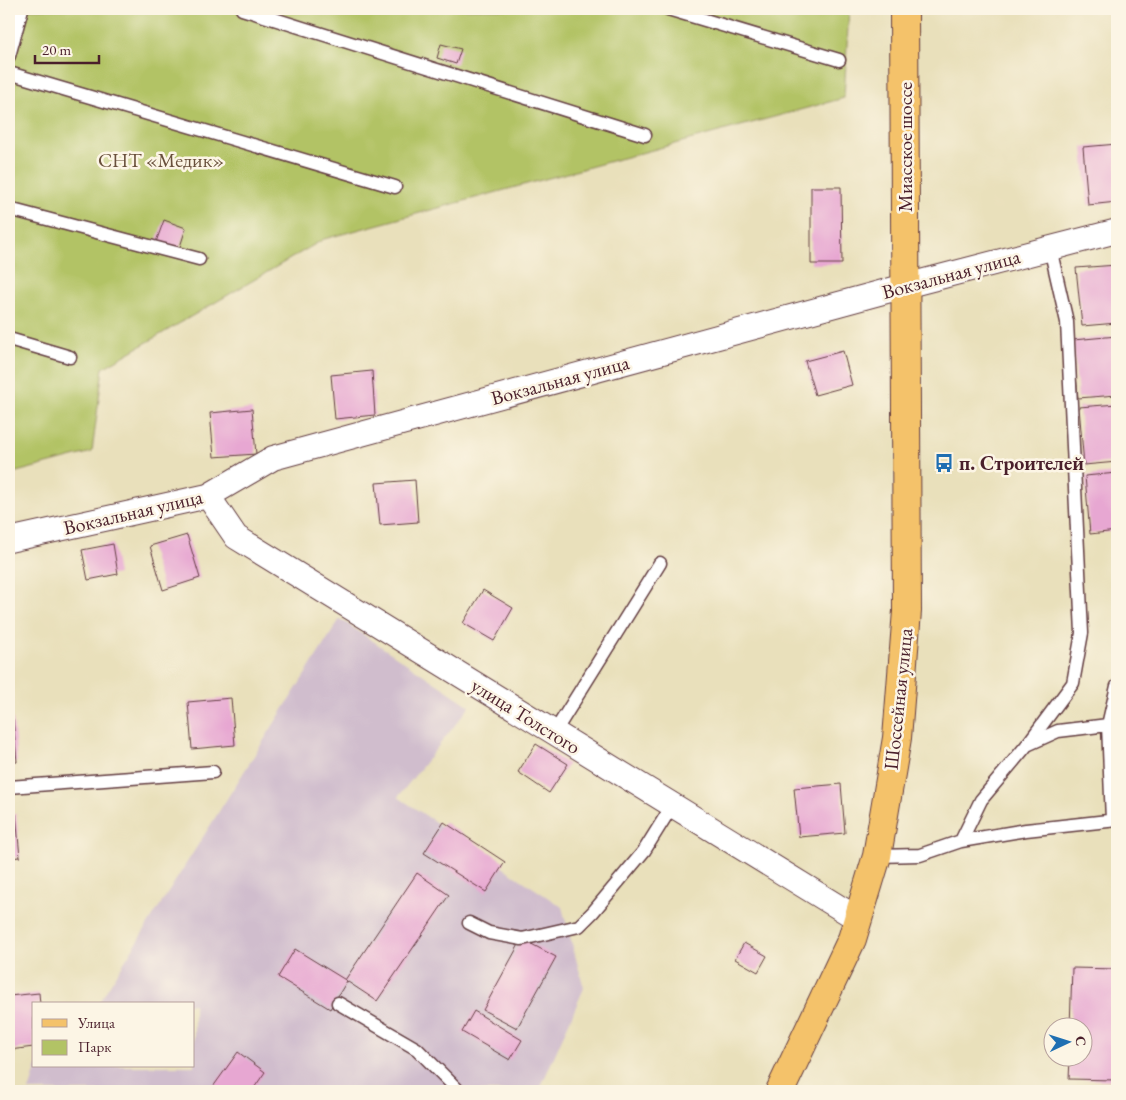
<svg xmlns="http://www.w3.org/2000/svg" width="1126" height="1100" font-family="'EB Garamond',serif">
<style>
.industrial{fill:#d0bdcd}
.green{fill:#b2c365;stroke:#7e7148}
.building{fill:#e7a7d2}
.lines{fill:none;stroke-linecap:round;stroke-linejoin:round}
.lane-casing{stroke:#623c41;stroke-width:15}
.street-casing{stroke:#623c41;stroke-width:26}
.primary-casing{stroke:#623c41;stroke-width:30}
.lane{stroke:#fff;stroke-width:12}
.street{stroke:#fff;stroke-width:24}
.primary{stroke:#f4c26a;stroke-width:28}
.labels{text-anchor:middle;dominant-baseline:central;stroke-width:5;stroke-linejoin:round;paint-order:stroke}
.street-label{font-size:20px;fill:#4a1f2b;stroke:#fcf5e5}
.park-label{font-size:20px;fill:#69503c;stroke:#fcf5e5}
.poi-label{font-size:20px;font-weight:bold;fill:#4a1f2b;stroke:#fcf5e5;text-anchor:start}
</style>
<rect width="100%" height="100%" fill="#fcf5e5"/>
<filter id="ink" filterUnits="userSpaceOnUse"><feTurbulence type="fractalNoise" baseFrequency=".02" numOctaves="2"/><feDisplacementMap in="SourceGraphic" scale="10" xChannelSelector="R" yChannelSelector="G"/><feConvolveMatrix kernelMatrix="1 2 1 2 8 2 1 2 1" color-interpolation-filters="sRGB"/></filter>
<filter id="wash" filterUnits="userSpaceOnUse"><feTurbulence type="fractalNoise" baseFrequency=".0096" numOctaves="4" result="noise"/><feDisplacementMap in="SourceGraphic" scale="20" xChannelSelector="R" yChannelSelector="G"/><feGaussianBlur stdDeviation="1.12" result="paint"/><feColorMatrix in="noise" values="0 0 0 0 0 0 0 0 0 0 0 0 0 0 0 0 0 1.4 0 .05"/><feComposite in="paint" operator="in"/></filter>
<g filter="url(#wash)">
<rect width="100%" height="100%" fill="#e9e0bb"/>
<path class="industrial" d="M340,619L470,706L398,797L562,907L584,988L539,1091H29L37,1066H194V1004H98Z"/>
<path class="green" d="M9,9H849L844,98L324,239L103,368L92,452L9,474Z"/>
<g id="blocks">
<path class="building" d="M441,44L461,49L456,64L437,58Z
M1117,144V202L1088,205L1083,147Z
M811,187H841L842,264H811Z
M164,220L186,228L179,250L156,242Z
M1117,265V323L1082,326L1076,268Z
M1117,336V395L1078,398L1073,340Z
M843,351L852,385L815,395L805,361Z
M372,371L375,415L335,419L331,375Z
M1117,404V462L1084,465L1079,407Z
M252,409L256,454L214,457L210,413Z
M1117,473V531L1090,534L1085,476Z
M415,480L418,522L380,525L376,483Z
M187,535L200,578L163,590L150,546Z
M113,544L118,574L88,580L82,550Z
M483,590L513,608L494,641L463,623Z
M9,599H10L12,623H9Z
M231,698L235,745L192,749L188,702Z
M9,719H13L17,762L9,763Z
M536,744L568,764L549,793L518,772Z
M841,784L845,833L799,837L794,788Z
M16,814L20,857L9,858V815Z
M444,822L505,862L486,892L424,853Z
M417,873L449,895L377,1001L345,980Z
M522,939L556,957L517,1028L483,1010Z
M744,943L767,956L758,972L735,959Z
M295,949L347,981L330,1009L278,977Z
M1072,968L1117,969L1115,1080L1069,1079L1070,1058H1084V1028H1070Z
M39,993L40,1004H34V1047L9,1050V996Z
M474,1011L522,1040L510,1060L462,1032Z
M238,1052L265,1072L252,1091H210Z"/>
</g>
</g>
<g filter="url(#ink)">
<use href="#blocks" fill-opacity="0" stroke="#623c41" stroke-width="1"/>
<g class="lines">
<g class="lane-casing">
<path id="lane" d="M242,9L645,135
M668,9L839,60
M9,56L22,9
M9,73L395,187
M9,209L199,259
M9,339L70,357
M554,733L660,563
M1027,745L1073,683L1082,633L1067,322L1050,248
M9,787L213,772
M1112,820L1108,725L1115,723
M961,841L981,800L1027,745L1058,731L1108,725L1117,686
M877,856L920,855L961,841L1026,830L1117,820
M469,923L489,933L522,939L579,926L593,912L644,851L672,806
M338,1003L417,1049L456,1088L457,1091"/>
</g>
<g class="street-casing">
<path id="street" d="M208,496L236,537L858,919
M9,540L208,496L273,458L905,286L1117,231"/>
</g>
<g class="primary-casing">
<path id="primary" d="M780,1091L852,939L877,856L897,738L907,611L904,9"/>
</g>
<use href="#lane" class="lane"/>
<use href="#street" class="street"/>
<use href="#primary" class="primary"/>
</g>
</g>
<defs>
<g id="bus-bare" transform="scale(1.5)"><path d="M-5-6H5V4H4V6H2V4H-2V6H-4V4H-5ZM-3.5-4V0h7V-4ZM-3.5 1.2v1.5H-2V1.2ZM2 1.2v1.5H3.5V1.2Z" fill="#1f6fb2" stroke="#fcf5e5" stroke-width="2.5" paint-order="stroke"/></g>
</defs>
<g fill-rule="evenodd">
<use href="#bus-bare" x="944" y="463"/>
</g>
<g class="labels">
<g class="street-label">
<text transform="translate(905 147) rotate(-90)">Миасское шоссе</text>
<text transform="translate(951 274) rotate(-15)">Вокзальная улица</text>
<text transform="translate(560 380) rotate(-15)">Вокзальная улица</text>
<text transform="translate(133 512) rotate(-13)">Вокзальная улица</text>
<text transform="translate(898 699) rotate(-84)">Шоссейная улица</text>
<text transform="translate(526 716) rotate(32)">улица Толстого</text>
</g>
<g class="park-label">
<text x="161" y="160">СНТ «Медик»</text>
</g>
<g class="poi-label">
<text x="959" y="463">п. Строителей</text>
</g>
</g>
<rect width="1126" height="1100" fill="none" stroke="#fcf5e5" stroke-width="30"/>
<rect x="32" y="1002" width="162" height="65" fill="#fcf5e5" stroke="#b59f9b"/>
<rect x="42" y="1019" width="25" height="8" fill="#f4c26a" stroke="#b59f9b"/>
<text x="78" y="1028" font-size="15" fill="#4a1f2b">Улица</text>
<rect x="42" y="1040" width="25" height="15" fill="#b2c365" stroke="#b59f9b"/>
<text x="78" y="1052" font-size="15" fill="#4a1f2b">Парк</text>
<g transform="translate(1068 1042) rotate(86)"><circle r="24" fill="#fcf5e5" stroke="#b59f9b"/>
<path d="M0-4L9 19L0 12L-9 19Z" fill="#1f6fb2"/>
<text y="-8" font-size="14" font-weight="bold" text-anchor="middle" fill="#4a1f2b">С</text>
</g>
<path d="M35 55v8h64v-8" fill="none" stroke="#4a1f2b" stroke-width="2.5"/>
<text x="42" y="55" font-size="15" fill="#4a1f2b" stroke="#fcf5e5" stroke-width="4" paint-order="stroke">20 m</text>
</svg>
